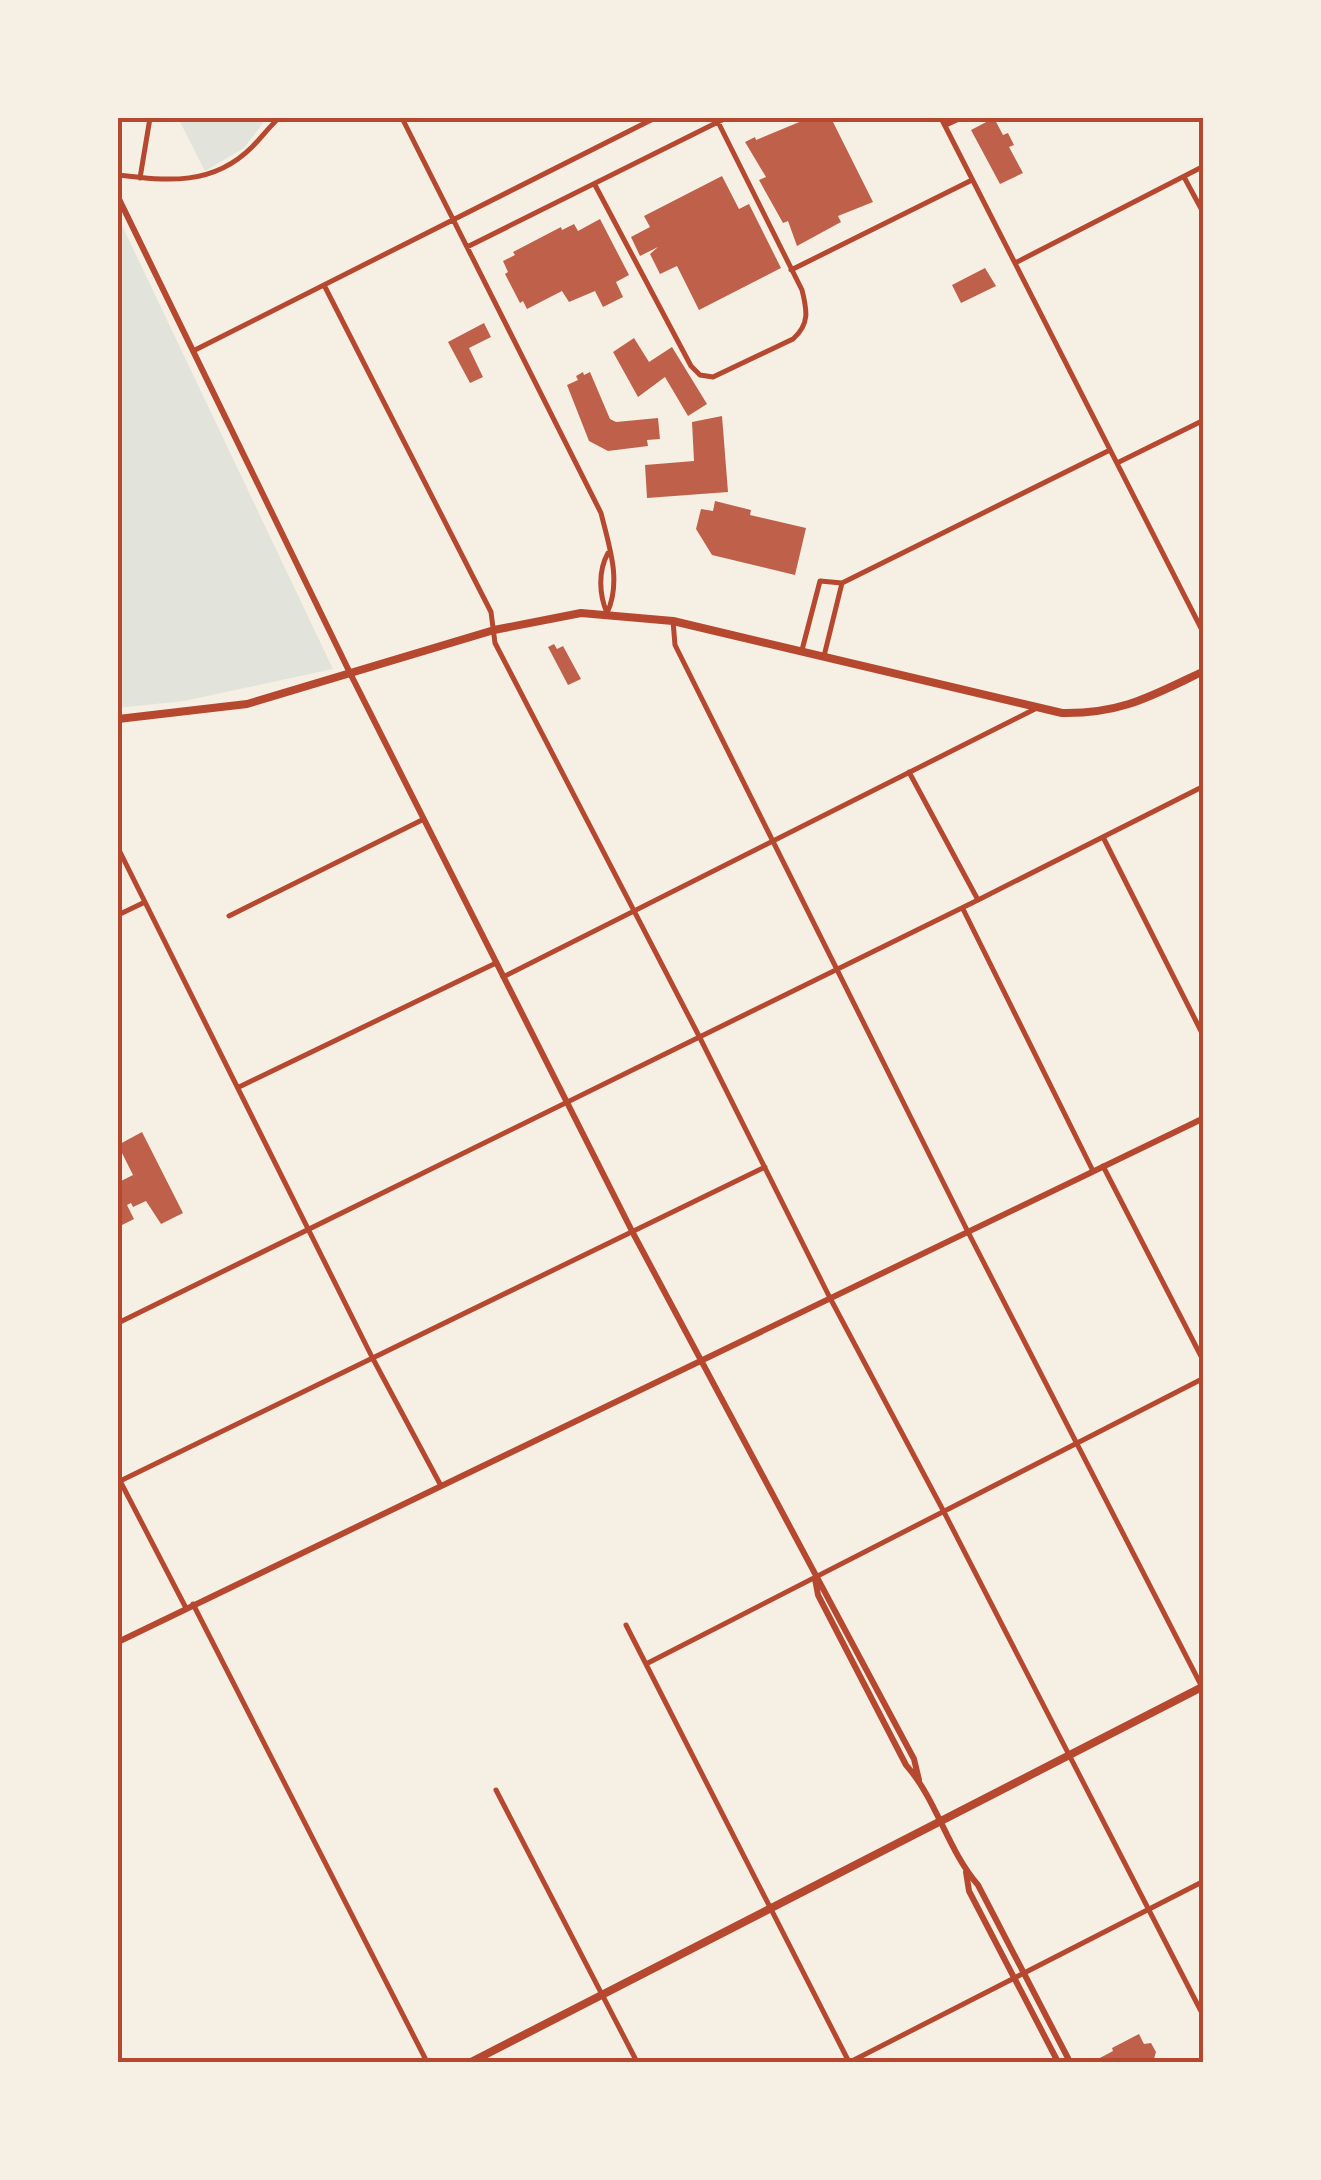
<svg xmlns="http://www.w3.org/2000/svg" width="1321" height="2180" font-family="'PT Sans',sans-serif">
<style>
.green{fill:#e2e4dc}
.building{fill:#bf614a}
.lines{fill:none;stroke-linecap:round;stroke-linejoin:round}
.minor{stroke:#b5482f;stroke-width:5}
.tertiary{stroke:#b5482f;stroke-width:6}
.secondary{stroke:#b5482f;stroke-width:8}
.neatline{fill:none;stroke:#b5482f;stroke-width:4}
</style>
<rect width="100%" height="100%" fill="#f6efe4"/>
<path class="green" d="M178,118H267L244,148L205,171Z
M118,217L333,669L184,701L118,708Z"/>
<path class="building" d="M809,118H831L873,202L838,216L841,222L797,246L788,221L783,223L759,180L766,177L745,142L755,137L756,140Z
M994,118L1003,135L1008,133L1014,145L1009,147L1023,173L1000,184L971,130Z
M722,176L739,209L749,204L781,268L699,310L677,266L660,274L650,254L658,247L640,256L631,237L650,227L644,216Z
M600,219L629,275L616,282L623,297L603,307L595,291L569,302L562,291L527,309L523,301L520,303L505,274L508,272L503,261L515,255L513,252L561,227L562,230L574,224L578,231Z
M985,268L996,286L961,303L952,285Z
M484,323L491,337L469,348L483,377L470,383L448,342Z
M634,338L649,362L672,347L707,404L688,416L665,377L638,397L613,352Z
M583,372L584,375L590,372L610,419L616,422L658,418L660,439L647,440L648,446L608,451L589,441L567,385L578,380L576,376Z
M722,416L728,492L647,498L645,465L694,461L692,422Z
M715,501L751,510L750,515L806,528L795,575L712,555L696,529L701,509L713,511Z
M554,644L557,649L563,646L581,679L568,685L548,647Z
M142,1132L183,1213L161,1224L146,1201L133,1207L131,1203L127,1205L134,1219L118,1227V1190L122,1188L119,1182L133,1175L118,1145Z
M1139,2034L1144,2044L1151,2043L1156,2052L1153,2062H1100L1098,2059L1113,2051L1112,2048Z"/>
<g class="lines">
<path class="minor" d="M402,118L601,513C609,546 622,581 607,613
M941,118L1204,634
M946,125L961,118
M118,175C168,181 213,186 252,147C261,138 269,127 279,118
M1184,177L1204,214
M140,178L150,118
M595,185L691,366L700,375L713,377L793,339C810,324 807,310 802,290L718,122
M467,247L726,118
M1015,263L1204,166
M791,270L972,180
M324,285L491,612L495,643L699,1036L829,1296L944,1512L1204,2017
M193,351L655,118
M1117,463L1204,420
M607,613C599,594 598,571 608,553
M673,621L675,645L968,1232L1202,1687
M802,650L820,581L842,583L1110,450
M824,656L842,583
M909,772L978,900
M1104,839L1204,1037
M118,848L372,1357L440,1484
M963,909L1093,1171
M118,915L145,902
M229,916L424,819
M503,977L1035,709
M239,1087L496,963
M1103,1166L1204,1362
M118,1323L978,900L1204,786
M118,1477L186,1608
M118,1482L765,1167
M193,1604L427,2062
M626,1625L849,2062
M646,1664L1204,1378
M496,1790L637,2062
M850,2062L1204,1881"/>
<path class="tertiary" d="M118,197L351,675L633,1233L914,1759L919,1780
M815,1579L818,1595L906,1765C937,1800 947,1849 978,1885L1070,2062
M118,1642L1204,1118
M966,1872L969,1891L1058,2062"/>
<path class="secondary" d="M118,719L247,704L494,630L581,613L673,621L1062,713C1122,714 1151,696 1204,671
M471,2062L1204,1686"/>
</g>
<rect width="1321" height="2180" fill="none" stroke="#f6efe4" stroke-width="240"/>
<rect x="120" y="120" width="1081" height="1940" class="neatline"/>
</svg>
